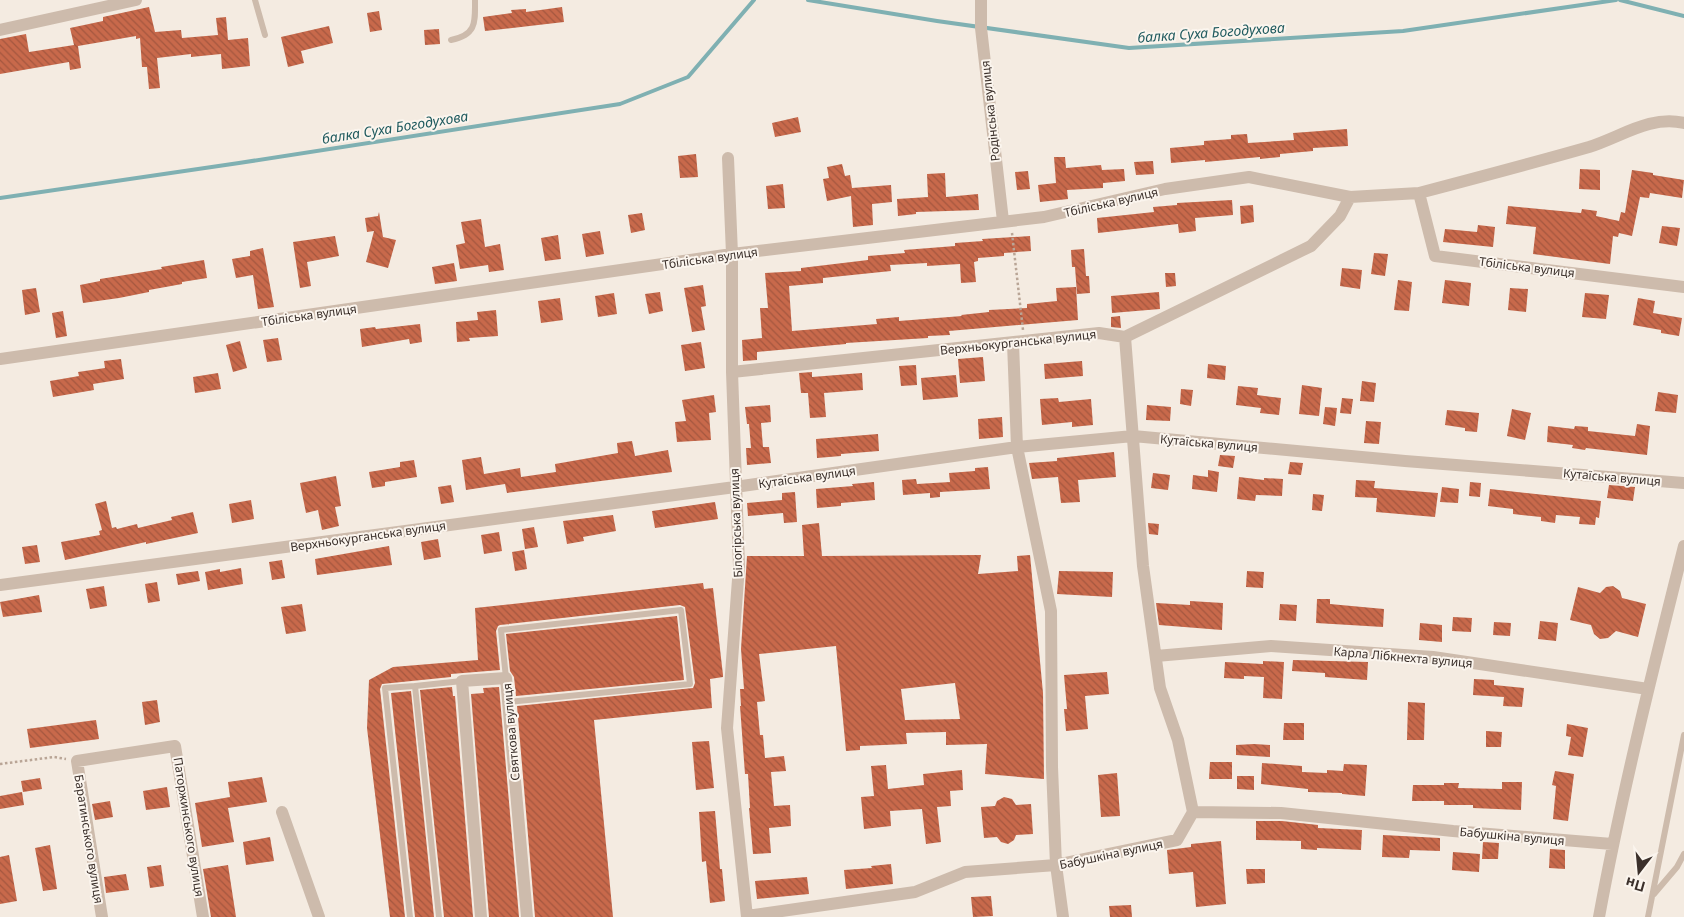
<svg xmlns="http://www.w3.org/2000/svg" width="1684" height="917" font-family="'Noto Sans',sans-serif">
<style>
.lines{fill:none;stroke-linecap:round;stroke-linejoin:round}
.stream{stroke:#7fb0b2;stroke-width:4}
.building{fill:url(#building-back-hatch);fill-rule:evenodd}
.path{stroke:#b9a596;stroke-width:2.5;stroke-dasharray:2.5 2.5;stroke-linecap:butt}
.lane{stroke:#cdbbac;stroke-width:6}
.street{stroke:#cdbbac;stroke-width:12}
.labels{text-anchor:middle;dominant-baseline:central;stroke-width:4;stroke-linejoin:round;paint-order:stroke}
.street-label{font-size:12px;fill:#3b302b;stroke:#fbf5ee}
.water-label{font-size:14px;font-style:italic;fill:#1f5a5e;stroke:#fbf5ee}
</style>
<defs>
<pattern id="building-back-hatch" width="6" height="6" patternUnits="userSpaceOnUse" patternTransform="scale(1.25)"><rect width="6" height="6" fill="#c8694b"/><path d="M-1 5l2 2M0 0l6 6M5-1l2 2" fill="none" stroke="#a4573f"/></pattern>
</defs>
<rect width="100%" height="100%" fill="#f4ebe1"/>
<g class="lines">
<path class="stream" d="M808,0L937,21L1129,48L1403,31L1616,0
M1620,0L1684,16
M0,198L239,163L620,104L688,77L754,0"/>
</g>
<path class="building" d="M149,7L155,32L181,30L182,38L218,35L216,18L226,17L228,40L248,38L250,66L222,69L221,54L191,57V54L157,58L160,88L149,89L147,67H142L140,38L136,39V36L78,46L81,68L70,70L69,62L0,74V39L26,34L29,52L74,45L70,28L103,21V17Z
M562,7L564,22L485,31L483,17L512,13L511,10L526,9V12Z
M379,11L382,30L370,32L367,13Z
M329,26L333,43L301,51L304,63L288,67L281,37Z
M439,29L440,44L425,45L424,30Z
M798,117L801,132L775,137L772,123Z
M1347,129L1348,146L1313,148V151L1280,154V157L1260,159V157L1205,162V160L1171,163L1170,148L1204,145V141L1231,139V135L1247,134L1248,143L1294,140L1293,133Z
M696,154L698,177L680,178L678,156Z
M1054,157H1065L1066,168L1101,165L1102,170L1124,169L1125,181L1103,183V188L1067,190L1068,199L1040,202L1038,185L1056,183Z
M1153,161L1154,174L1136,175L1134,162Z
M842,164L845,176L850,175L852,188L891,185L892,202L872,204L873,225L853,227L851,196L827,201L823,179L829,178L827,167Z
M1580,169L1600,170V190L1579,189Z
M1632,170L1653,173V175L1684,180L1682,198L1650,193L1649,198L1640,197L1632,236L1619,233L1618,237L1613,236L1610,264L1533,254L1536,227L1506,224L1508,206L1581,213L1582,209L1597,211L1596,216L1619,221L1621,212L1625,213Z
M1028,171L1030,189L1017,190L1015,172Z
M945,173L946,197L978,194L979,210L916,212V214L898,216L897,199L928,197L927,174Z
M783,184L785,208L768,209L766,186Z
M1232,200L1233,215L1195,218L1196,231L1179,233L1178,224L1098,233L1097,218L1154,212L1153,207L1177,205V203Z
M1253,205L1254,222L1241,224L1240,206Z
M379,212L383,237L396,240L388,268L366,262L374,231L367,232L365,218L378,216Z
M642,213L645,230L631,233L628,215Z
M481,219L485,247L500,244L504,270L489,272L488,265L460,269L456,245L465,243L461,222Z
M1478,225L1495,227L1493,247L1443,242L1445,229L1477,232Z
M1662,226L1680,228L1677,246L1659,243Z
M600,231L604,254L586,257L582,234Z
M558,235L561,259L545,261L541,238Z
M335,236L339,256L307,262L311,286L300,288L293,242Z
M1030,236L1031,251L1004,253V256L978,258V261L974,262L976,282L961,283L960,264L927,266V263L890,265L891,271L823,278V283L789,286L792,331L877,324L876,319L899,317V321L962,316L961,315L989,312V310L1027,308V304L1057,301L1056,288L1076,287L1078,320L949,331L950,335L928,336V338L846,343V344L757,352V360L743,361L742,340L762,338L760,308H768L765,273L801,271V268L868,260V256L905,253L904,250L955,246V243L983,241L982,239Z
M263,248L274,307L258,309L253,275L236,278L232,259L250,256V251Z
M1084,249L1086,276H1089L1090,293L1077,294L1075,267H1072L1071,250Z
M1374,253L1388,254L1385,276L1371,274Z
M204,260L207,278L182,282V284L149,290V292L119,298L83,303L80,285L100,281V279L162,269L161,267Z
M454,263L457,281L435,284L432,267Z
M1342,268L1362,270L1360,289L1340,286Z
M1165,273H1175L1176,286L1166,287Z
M1398,280L1412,282L1409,311L1394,310Z
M1445,280L1471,283L1469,306L1442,303Z
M703,285L706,306L701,307L705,330L692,332L684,288Z
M36,288L40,312L25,315L22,290Z
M1510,288L1528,289L1526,312L1508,310Z
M660,292L663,311L649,314L645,294Z
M1159,292L1160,309L1112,313L1111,296Z
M614,293L617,314L598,317L595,296Z
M1585,293L1609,295L1606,319L1582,317Z
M560,298L563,320L541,323L538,301Z
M1638,298L1655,301L1653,313L1682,318L1679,336L1661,333V330L1633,325Z
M496,310L498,336L469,338L470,341L457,342L456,322L478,320L477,312Z
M63,311L67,336L56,338L52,313Z
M1120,316L1121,328L1111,327V317Z
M420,324L422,342L410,344L409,339L362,347L360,329L375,327L376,329Z
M278,338L282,360L267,362L263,340Z
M240,341L247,368L233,372L226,345Z
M701,342L705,368L685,371L681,345Z
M983,357L985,381L960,383L958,359Z
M121,359L124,379L93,384L94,390L53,397L50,381L79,376L78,372L105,368L104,361Z
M1082,361L1083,376L1045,379L1044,364Z
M1208,364L1226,366L1225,380L1207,378Z
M916,365L917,385L901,386L899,366Z
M812,372V377L862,373L863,390L824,393L826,417L810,418L808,393H801L799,373Z
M218,373L221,389L195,393L193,377Z
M956,375L958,397L923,400L921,378Z
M1362,381L1376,383L1374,402L1360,401Z
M1302,385L1322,388L1319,416L1299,414Z
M1238,386L1258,388L1257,395L1281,398L1279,415L1260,413L1261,408L1236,405Z
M1181,389L1193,390L1191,406L1180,404Z
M1658,392L1678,395L1676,413L1655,411Z
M714,395L716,412L709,413L711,440L677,442L675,422L686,421L682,400Z
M1058,398L1059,402L1091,399L1093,425L1072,427V422L1042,425L1040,399Z
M1342,398L1353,399L1351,414L1340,413Z
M770,405L771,422L761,423L763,447H769L771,463L747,465L746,448H751L749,424H747L745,407Z
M1147,405L1171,407L1170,421L1146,420Z
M1325,407L1337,408L1335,426L1323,424Z
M1512,409L1531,413L1525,440L1507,436Z
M1447,410L1479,413L1477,432L1465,431V428L1445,425Z
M1002,417L1003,437L979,439L978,419Z
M1366,421L1381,422L1379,444L1364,443Z
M1637,424L1650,426L1647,455L1586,448L1585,450L1572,448L1573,445L1547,442L1548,426L1574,429L1575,426L1588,427V431L1635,436Z
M878,434L879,451L841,454V456L817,458L816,439Z
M632,441L635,456L668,450L672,472L507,493L505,484L466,490L462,460L481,457L484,474L520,468L521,477L556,472L555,464L618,453L617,443Z
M1114,452L1116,477L1078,480L1080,502L1061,503L1058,477L1032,479L1029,463L1057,461V458Z
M1220,455L1235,456L1233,468L1218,466Z
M414,460L417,477L385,482V486L372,488L369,472L400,467V462Z
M1290,462L1303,463L1301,475L1288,474Z
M988,467L990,489L940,492V497L930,498V493L903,495L902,480L916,479L917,484L950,482L949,473L975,471V468Z
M1208,470L1219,472L1217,492L1192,489L1193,475L1208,477Z
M1153,473L1170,475L1168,490L1151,488Z
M336,476L341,506L335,507L339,526L322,530L318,510L306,513L300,483Z
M1239,477L1264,480V478L1283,479L1282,496L1256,495L1255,501L1237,499Z
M1356,480L1375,481L1374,488L1438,493L1435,517L1376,512L1377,498L1355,497Z
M874,482L875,500L841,503V506L817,508L816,489L853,486L852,484Z
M1470,482L1481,483L1480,497L1469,496Z
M451,485L454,502L441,504L438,487Z
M1609,485L1635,487L1633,501L1607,498Z
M1442,487L1459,489L1458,503L1440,502Z
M1490,489L1601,501L1599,518L1596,517L1595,525L1579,524L1580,517L1556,515L1555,523L1541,521V517L1513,514V509L1488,506Z
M795,492L797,522L784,523L783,513L748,516L747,503L782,500V493Z
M1313,494L1324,495L1322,511L1312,510Z
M251,500L254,519L232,523L229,504Z
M106,501L112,528L116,527L117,529L137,524L138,528L172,520L171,517L193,512L198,533L146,544V542L65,560L61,542L100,535L99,531L102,530L95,504Z
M715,502L718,519L655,528L652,511Z
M613,515L616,531L583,537L584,541L567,544L563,521Z
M819,523L822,556L981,555L978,574L1018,571L1017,556L1030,555L1043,693L1044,779L985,774L987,744L946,745V732L906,733L907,744L860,746V750L846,751L836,646L759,654L765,701L757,702L760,735H763L765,758L784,756L786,771L771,772L774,806L790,805L791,826L769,828L771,853L753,854L749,808H750L748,774H745L740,706H741L740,689H744L741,649L747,556H804L802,525ZM955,683L960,719L905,720L901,689Z
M1148,523L1159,524L1158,535L1149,534Z
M534,527L538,547L525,549L522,529Z
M499,532L502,551L484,554L481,535Z
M438,539L441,557L424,560L421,542Z
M37,545L40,562L25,564L22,547Z
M389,546L392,565L317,575L315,559Z
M524,550L527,569L515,571L512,552Z
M282,560L285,578L272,580L269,562Z
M241,568L243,584L208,590L205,572L220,569V572Z
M198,571L200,581L178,585L176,574Z
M1059,571L1113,572L1112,597L1057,594Z
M1247,571L1264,572L1263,588L1246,587Z
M157,582L160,601L148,603L145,584Z
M703,583L704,589L713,588L723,675V677L710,679L712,708L594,720L613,917H535L517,706L693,688L695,683L685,607L680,605L500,625L498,626L496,631L500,670L451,674V677L382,684L380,689L405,917H390L367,728L369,680L393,667L478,660L475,608Z
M104,586L107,606L90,609L86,589Z
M1613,586L1620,591L1622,598L1646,604L1638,637L1616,631L1608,638L1600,639L1594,634L1591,625L1570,620L1578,587L1600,593L1606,587Z
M39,595L42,612L3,617L0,602Z
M1317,599H1330V604L1384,609L1383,627L1316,623Z
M1190,601L1223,603L1222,630L1159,625L1156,603L1190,605Z
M302,604L306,631L286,634L281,607Z
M1280,604L1297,605L1296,621L1279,620Z
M677,616L684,680L516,696L514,677L510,671L506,634Z
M1453,617L1472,618L1471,632L1452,631Z
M1540,621L1558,623L1556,641L1538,639Z
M1494,622L1511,623L1510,636L1493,635Z
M1420,623L1442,625V642L1419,640Z
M1293,660L1368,662L1367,680L1325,677V673L1292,671Z
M1263,661L1284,662L1282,699L1263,698L1264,677L1244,676V679L1224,678L1225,662L1263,664Z
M1107,672L1109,694L1085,696L1088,729L1066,731L1064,709H1067L1064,675Z
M1474,679L1494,680V685L1524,688L1522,707L1503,706L1504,697L1473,695Z
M452,687L453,696H455L473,917H444L420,690Z
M499,687L519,917H489L471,694L484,693L483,688Z
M411,691L434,917H415L391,693Z
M157,700L160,722L145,725L142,702Z
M1408,702L1425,703L1424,740H1407Z
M96,720L99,739L30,748L27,729Z
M1284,723H1304V740H1283Z
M1567,724L1588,728L1583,757L1568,755L1571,737L1566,736Z
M1486,731L1502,732L1501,747H1486Z
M709,741L714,788L696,790L692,742Z
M1254,744L1270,745V757L1236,755V745Z
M1210,762H1232V779H1209Z
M1262,763L1302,766V772L1327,773V770L1343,771L1344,764L1367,765L1365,796L1342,794V793L1308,792V789L1261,784Z
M886,765L888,789L924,785L923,774L962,770L963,790L950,791L951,806L937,807L941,842L926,844L922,809L890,811L891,826L864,829L861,797L874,796L871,766Z
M1555,771L1574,774L1568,821L1553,819L1556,786L1552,785Z
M1117,773L1120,816L1101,817L1098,775Z
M1237,776H1254V790L1237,789Z
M262,777L267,802L228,808L234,842L202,847L195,803L230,797L228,782Z
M40,778L42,789L23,792L21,781Z
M1502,782H1522L1521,810L1473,808V805H1444V801H1412L1413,785H1444V783H1459L1458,788L1502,789Z
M167,787L170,807L146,810L143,791Z
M22,792L24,805L0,809V796Z
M1004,797L1012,799L1016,805L1031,804L1033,834L1016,835L1014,840L1008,844L1001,842L997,837L984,838L981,807L995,806L997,801Z
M110,801L113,817L95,820L92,804Z
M715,811L720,869H722L725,901L710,903L706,861L702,862L699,812Z
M1256,821H1282L1318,825V828L1362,830L1361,850L1317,848V850L1301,849V841L1256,840Z
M1383,835L1440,838V851L1410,850L1409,858L1382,857Z
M270,837L274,861L246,865L243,842Z
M1221,841L1226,904L1196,907L1193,872L1169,874L1167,850L1191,847V844Z
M1483,842L1499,843L1498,859H1482Z
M50,845L57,889L43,891L35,848Z
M1550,849L1565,850V869L1549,868Z
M1453,852L1480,854L1479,872L1452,870Z
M9,855L17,901L0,904V857Z
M891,864L893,884L846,889L844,870L872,868L871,866Z
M161,865L164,886L150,888L147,867Z
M228,865L236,917H211L203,869Z
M1246,869H1265V883L1247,884Z
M126,874L129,890L106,893L104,877Z
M807,877L809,894L757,899L755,881Z
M991,896L993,916L973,917L971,897Z
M1131,905L1132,917H1110L1109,906Z"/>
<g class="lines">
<path class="path" d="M1012,233L1023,330
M0,764L54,757L66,759"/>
<path class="lane" d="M255,0L265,35
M451,40C477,35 475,22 475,0
M506,678L501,630L681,610L690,684L508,702
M1654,894L1677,867L1684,854
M410,917L385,688L415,686
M439,917L415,686L462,681
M1648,917L1684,735"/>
<path class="street" d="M981,0V28L1003,221
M0,30L136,0
M728,158L732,254V372L739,566L727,728L747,917
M1419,193C1476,178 1533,163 1589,147C1621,137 1650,115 1684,123
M1125,337L1143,566L1160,688L1178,740L1193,812
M1013,343L1017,447L1051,611L1052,767L1056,865L1063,917
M0,359L732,254L1044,217L1165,189L1249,177L1350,197L1419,193L1435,256L1684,287
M732,372L1099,333L1125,337L1311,246L1340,216L1350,197
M0,585L735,487L1017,447L1133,436L1405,461L1684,483
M1156,656L1271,646L1433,657L1648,689
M282,812L319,917
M747,916L915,892L965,872L1056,865L1177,840L1193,812L1281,813L1453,831L1612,844
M102,917L77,761L175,746L203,917
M481,917L462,681L506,678L527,917
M1599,917C1622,792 1653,669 1684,546"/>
</g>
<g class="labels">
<g class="street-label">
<text transform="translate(990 111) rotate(-96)">Родінська вулиця</text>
<text transform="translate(1111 202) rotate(-13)">Тбіліська вулиця</text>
<text transform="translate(710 258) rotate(-8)">Тбіліська вулиця</text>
<text transform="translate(1527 267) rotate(7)">Тбіліська вулиця</text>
<text transform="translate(309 315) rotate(-8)">Тбіліська вулиця</text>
<text transform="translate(1018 342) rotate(-6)">Верхньокурганська вулиця</text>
<text transform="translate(1209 443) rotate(5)">Кутаїська вулиця</text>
<text transform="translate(807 477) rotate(-8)">Кутаїська вулиця</text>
<text transform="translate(1612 477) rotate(5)">Кутаїська вулиця</text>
<text transform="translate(736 523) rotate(-92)">Білогірська вулиця</text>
<text transform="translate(368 536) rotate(-8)">Верхньокурганська вулиця</text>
<text transform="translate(1403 657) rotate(5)">Карла Лібкнехта вулиця</text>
<text transform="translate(511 732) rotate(-95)">Святкова вулиця</text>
<text transform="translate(189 827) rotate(81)">Паторжинського вулиця</text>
<text transform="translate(1512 836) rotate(5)">Бабушкіна вулиця</text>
<text transform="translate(89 839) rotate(81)">Баратинського вулиця</text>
<text transform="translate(1111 854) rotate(-12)">Бабушкіна вулиця</text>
</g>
<g class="water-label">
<text transform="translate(1211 32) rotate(-4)">балка Суха Богодухова</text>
<text transform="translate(395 127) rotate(-9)">балка Суха Богодухова</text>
</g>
</g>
<g transform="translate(1639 872) rotate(196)" stroke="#fbf5ee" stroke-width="4" paint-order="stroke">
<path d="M0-4L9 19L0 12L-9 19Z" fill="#3b302b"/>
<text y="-8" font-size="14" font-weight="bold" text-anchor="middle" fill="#3b302b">Пн</text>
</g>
</svg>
